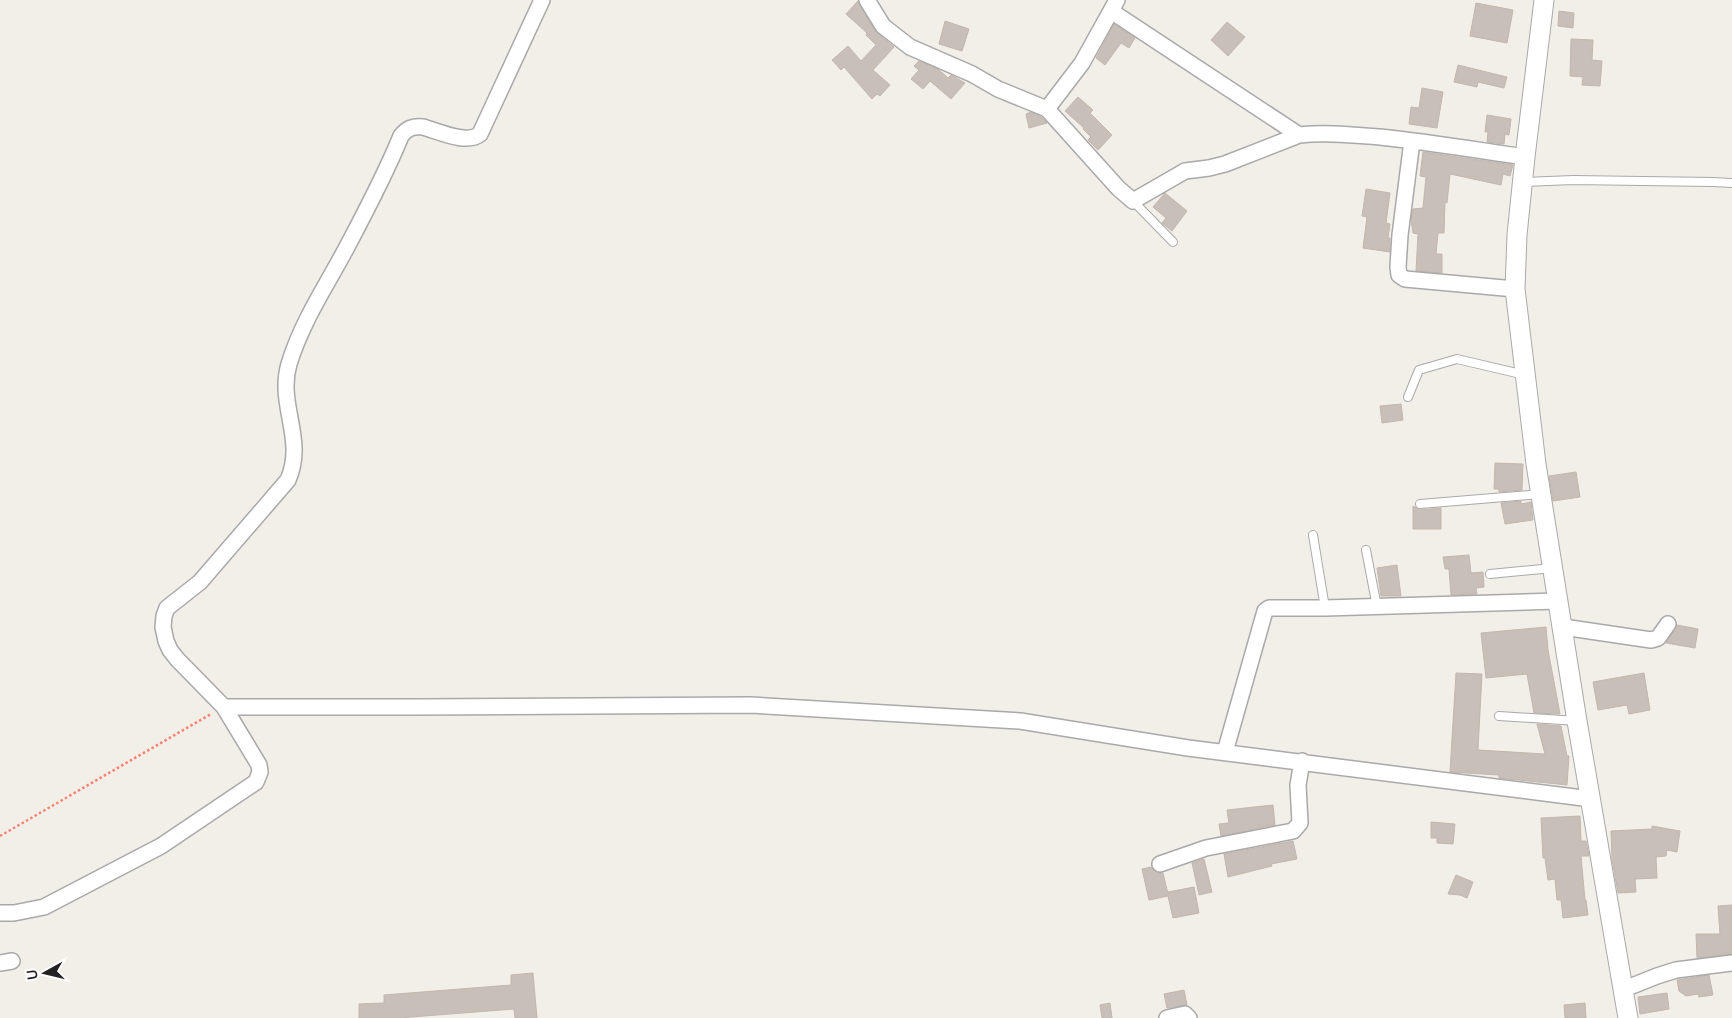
<svg xmlns="http://www.w3.org/2000/svg" width="1732" height="1018" font-family="Manrope,sans-serif">
<style>
.building{fill:#c7bfb8;stroke:#c4b6ab}
.lines{fill:none;stroke-linecap:round;stroke-linejoin:round}
.service-casing{stroke:#a9a9a9;stroke-width:10}
.minor-casing{stroke:#a9a9a9;stroke-width:18}
.tertiary-casing{stroke:#a9a9a9;stroke-width:21}
.path{stroke:#fa8072;stroke-width:2.5;stroke-dasharray:2.5 2.5;stroke-linecap:butt}
.service{stroke:#fff;stroke-width:8}
.minor{stroke:#fff;stroke-width:15}
.tertiary{stroke:#fff;stroke-width:19}
</style>
<rect width="100%" height="100%" fill="#f2efe9"/>
<path class="building" d="M858,1L875,31L894,47L873,70L890,85L880,96L877,94L872,99L844,67L841,70L832,60L848,46L861,61L876,45L866,35L867,33L846,14Z
M1476,3L1513,10L1507,43L1470,36Z
M1559,11L1574,13L1573,28L1558,26Z
M945,21L969,29L962,51L939,44Z
M1227,22L1245,37L1228,56L1211,40Z
M1114,24L1135,38L1129,48L1121,43L1105,65L1096,58Z
M1571,39L1593,40L1592,60L1602,61L1600,86L1582,85L1583,77L1570,76Z
M919,61L938,69L948,78L951,75L965,83L951,99L930,81L923,89L911,79L919,70L914,66Z
M1458,65L1507,77L1504,88L1478,82L1477,87L1454,82Z
M1422,88L1443,92L1437,128L1409,124L1411,107L1419,108Z
M1078,97L1093,110L1090,113L1112,135L1098,150L1088,140L1091,137L1083,129L1084,128L1065,111Z
M1031,112L1041,117L1047,123L1029,128L1026,114Z
M1487,115L1511,119L1509,135L1505,134L1504,144L1487,142L1488,132H1485Z
M1423,152L1513,165L1510,176L1503,174L1501,185L1450,174L1447,203L1445,202L1444,233H1438L1436,254H1442V273L1416,271L1418,234L1413,233L1411,220L1413,209L1423,208L1426,177L1420,176Z
M1366,189L1390,193L1386,223L1390,224L1388,238H1390V252L1363,248L1367,217L1362,216Z
M1165,193L1187,211L1172,231L1162,223L1166,218L1153,207Z
M1401,404L1403,420L1382,423L1380,406Z
M1495,463L1523,464L1522,490L1499,492V489H1494Z
M1576,472L1580,497L1553,501L1549,476Z
M1521,501V504L1531,502L1533,520L1505,524L1501,503Z
M1413,506L1420,510L1441,508V529H1413Z
M1469,555L1471,573L1483,572L1484,587L1476,588L1477,594L1451,595L1449,569H1445L1443,557Z
M1397,565L1401,596H1381L1377,568Z
M1677,625L1698,629L1695,648L1666,643Z
M1546,627L1548,650L1560,714L1534,713L1527,674L1486,678L1481,633Z
M1456,673L1482,674L1478,750L1545,754L1537,724L1561,726L1567,756H1569L1567,785L1499,778V775L1450,772Z
M1644,673L1650,710L1629,714L1627,705L1598,710L1593,682Z
M1273,805L1275,825L1221,836L1219,824L1229,823L1227,810Z
M1580,816L1581,841H1586L1589,856H1581L1585,900H1586L1588,915L1563,918L1561,900H1557L1555,879L1548,880L1545,858H1543L1541,818Z
M1431,822L1455,824L1453,844L1437,843V838H1431Z
M1652,826L1680,831L1677,852L1667,850L1666,856L1656,857L1657,878L1635,879L1636,892L1618,893L1612,859L1611,831L1652,829Z
M1293,841L1297,859L1271,864L1272,866L1228,877L1224,854Z
M1204,859L1212,892L1199,895L1192,863Z
M1151,867L1158,873H1163L1168,894V892L1194,887L1199,913L1173,918L1168,896L1149,900L1142,869Z
M1456,875L1473,882L1467,898L1460,895L1448,894Z
M1732,905V954L1697,958L1696,934H1720L1718,906Z
M533,973L537,1018H515L514,1009L399,1018H359V1004L384,1003V995L511,985V975Z
M1709,975L1713,995L1699,997L1698,994L1686,996L1679,991L1677,980Z
M1184,990L1187,1005L1167,1008L1164,994Z
M1667,993L1669,1009L1640,1014L1638,997Z
M1110,1003L1112,1018H1102L1100,1005Z
M1585,1003L1586,1018H1565L1564,1005Z"/>
<g class="lines">
<g class="service-casing">
<path id="service" d="M1523,182L1573,180L1713,182L1732,183
M1133,201L1173,242
M1408,397L1419,370L1457,359L1525,375
M1420,504L1541,494
M1313,535L1325,608
M1366,550L1377,607
M1490,574L1553,568
M1499,716L1577,721"/>
</g>
<g class="minor-casing">
<path id="minor" d="M867,0L883,26L910,47L972,74L998,89L1047,109L1082,63L1117,0
M1111,11L1299,135
M1047,109L1118,188L1133,201L1185,171L1209,168L1225,164L1299,135C1326,132 1353,135 1380,137C1428,142 1476,150 1525,157
M1412,141L1400,235L1398,267L1399,275L1405,279L1515,289
M1563,627L1651,640L1658,638L1668,624
M224,707H418L751,705L1020,721L1188,748L1591,799
M1225,752L1265,611L1269,608H1325L1557,601
M1160,864L1206,848L1293,831L1300,823L1298,785L1302,761
M0,913H14L44,907L161,846L256,782L260,772L259,765L224,707L177,659L170,650L166,641L163,627L164,616L167,608L200,582L288,480C306,439 277,405 289,364C302,321 327,285 348,245C366,211 386,173 401,136C407,128 413,126 423,127C438,131 467,145 480,134L542,0
M0,963L12,961
M1622,990L1657,976L1676,970L1732,963
M1167,1018L1185,1014L1189,1018"/>
</g>
<g class="tertiary-casing">
<path id="tertiary" d="M1544,0L1525,157L1517,235L1515,289L1536,464L1577,721L1628,1018"/>
</g>
<path class="path" d="M0,836L211,714"/>
<use href="#service" class="service"/>
<use href="#minor" class="minor"/>
<use href="#tertiary" class="tertiary"/>
</g>
<g transform="translate(45 973) rotate(262)" stroke="#ffffff" stroke-width="4" paint-order="stroke">
<path d="M0-4L9 19L0 12L-9 19Z" fill="#222222"/>
<text y="-8" font-size="14" font-weight="bold" text-anchor="middle" fill="#222222">U</text>
</g>
</svg>
